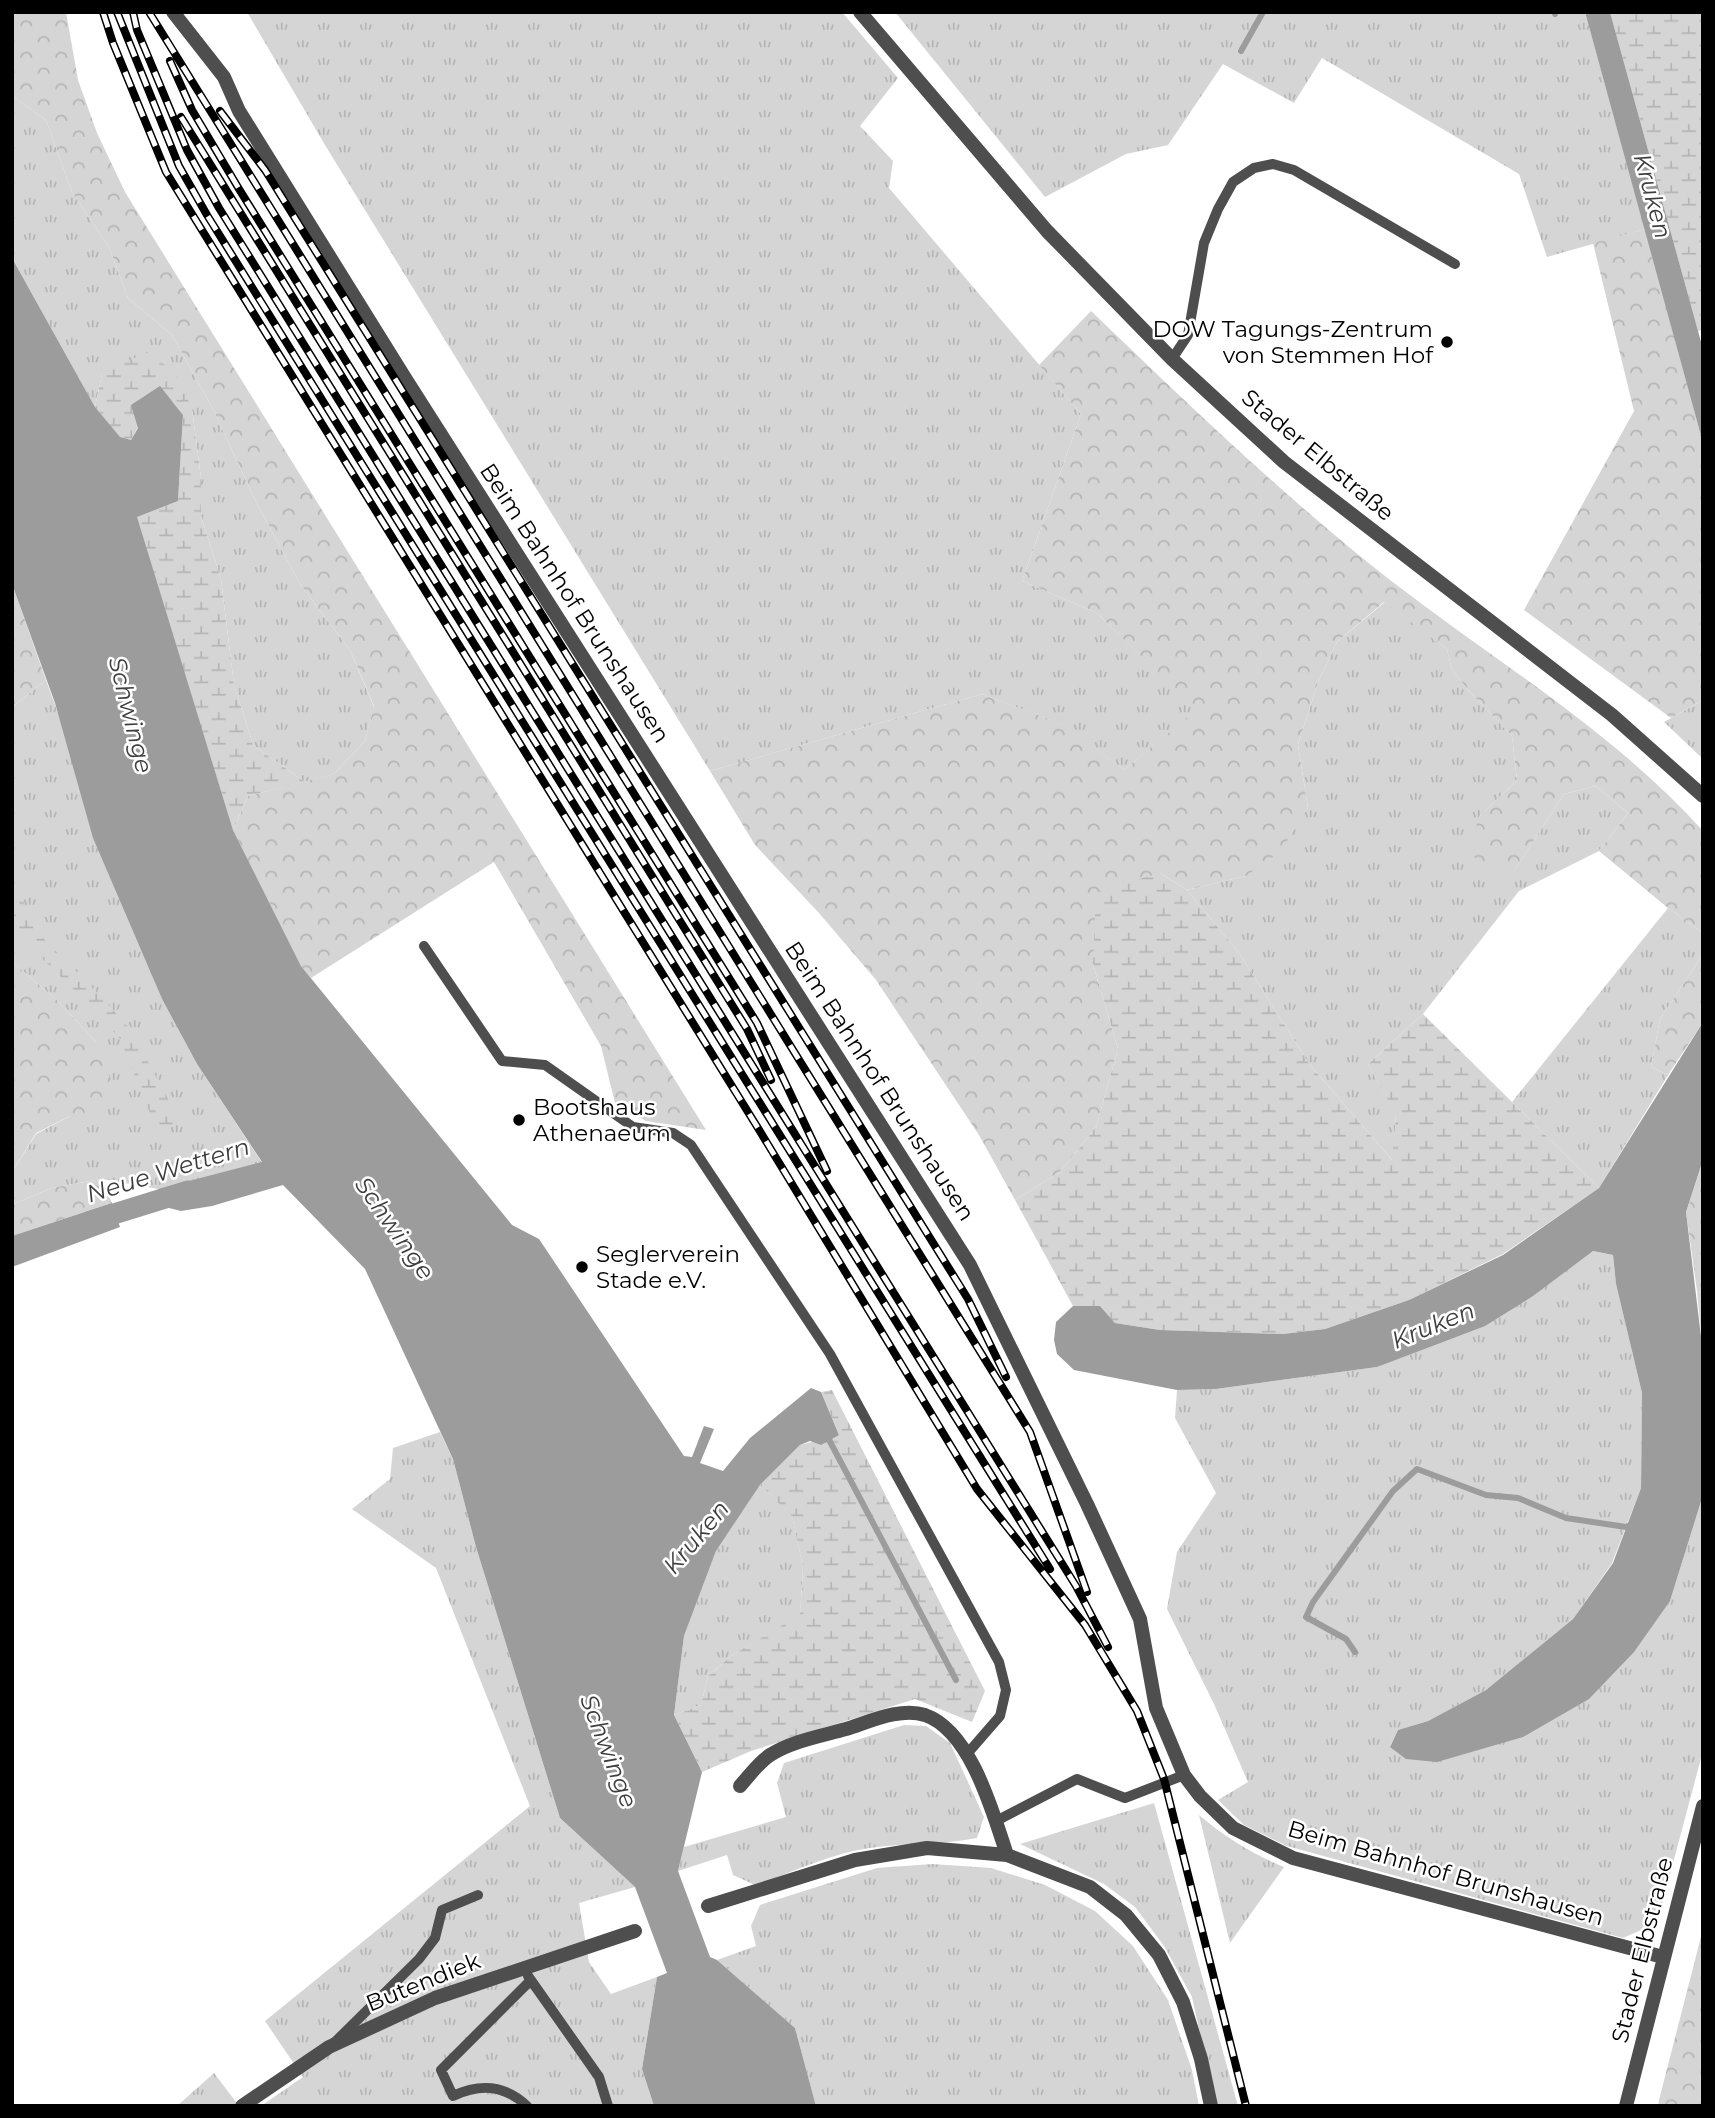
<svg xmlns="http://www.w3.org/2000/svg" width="1715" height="2118" font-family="Montserrat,sans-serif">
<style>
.grass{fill:url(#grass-tufts)}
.forest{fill:url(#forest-crowns)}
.wetland{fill:url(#wetland-marsh)}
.water{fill:#9c9c9c}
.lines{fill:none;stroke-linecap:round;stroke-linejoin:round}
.stream{stroke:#9c9c9c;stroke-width:6}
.canal{stroke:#9c9c9c;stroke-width:21}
.service{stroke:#4e4e4e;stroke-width:10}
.minor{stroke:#4e4e4e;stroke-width:14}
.tertiary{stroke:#4e4e4e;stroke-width:14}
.rail-casing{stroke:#000;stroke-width:8}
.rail{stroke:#fff;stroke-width:5;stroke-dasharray:16;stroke-linecap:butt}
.poi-dot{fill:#000;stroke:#fff;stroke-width:2.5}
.labels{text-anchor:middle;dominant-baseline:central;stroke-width:5;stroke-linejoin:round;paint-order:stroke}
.poi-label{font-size:23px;fill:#000;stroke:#fff;text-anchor:start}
.street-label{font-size:23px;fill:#000;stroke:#fff}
.water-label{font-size:24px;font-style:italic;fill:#3d3d3d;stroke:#fff}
</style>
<defs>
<pattern id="grass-tufts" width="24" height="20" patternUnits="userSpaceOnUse" patternTransform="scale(1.75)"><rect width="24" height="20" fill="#d5d5d5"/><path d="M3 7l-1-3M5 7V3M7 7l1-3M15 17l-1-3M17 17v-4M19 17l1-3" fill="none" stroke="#b5b5b5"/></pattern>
<pattern id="forest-crowns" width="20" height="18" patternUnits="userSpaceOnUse" patternTransform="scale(1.75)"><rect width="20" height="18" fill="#d5d5d5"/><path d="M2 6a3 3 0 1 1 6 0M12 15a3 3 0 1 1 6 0" fill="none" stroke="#b5b5b5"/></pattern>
<pattern id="wetland-marsh" width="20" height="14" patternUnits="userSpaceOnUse" patternTransform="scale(1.75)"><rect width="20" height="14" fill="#d5d5d5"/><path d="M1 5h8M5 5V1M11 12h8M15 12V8" fill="none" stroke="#b5b5b5"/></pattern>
</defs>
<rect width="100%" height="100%" fill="#fff"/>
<path class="grass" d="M247,12H842L898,78L860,126L893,161L889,188L1081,414L1022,581L1097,613L1197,710L1124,770L1063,725L982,694L710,771L325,145Z
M895,12H1585L1645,229L1547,257L1519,174L1322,58L1294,103L1223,64L1168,145L1126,154L1045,197Z
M12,96L46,120L72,192L109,247L128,298L172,335L214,411L255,500L300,584L350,650L374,707L365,741L334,774L305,782L253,745L234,685L221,579L201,516V478L192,409L102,374L95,407L12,258Z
M1385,602L1447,649L1452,670L1469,691L1512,736L1517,780L1479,817L1515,869L1564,794L1596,786L1628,813L1599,851L1519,891L1423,1014L1368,1064L1396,1114L1393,1161L1310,1065L1239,953L1187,890L1246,876L1308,808L1298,745L1318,682L1337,642Z
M46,680L163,1001L197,1064L262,1163L158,1189L102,1179L51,1188L12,1205V1172L36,1134L70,1116L96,1042L57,1000L12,962V707Z
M1703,700V759L1664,722Z
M1668,908L1703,933V954L1660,1019L1651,1067L1668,1075L1599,1188L1512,1102Z
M1593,1251L1613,1255L1616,1284L1642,1393L1641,1488L1612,1563L1573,1619L1486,1690L1428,1721L1398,1730L1390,1746L1670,1601L1703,1495V1751L1657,1923L1623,1938L1287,1846L1244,1825L1218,1800L1248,1782L1214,1704L1167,1609L1177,1552L1216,1493L1175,1418L1177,1390L1216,1389L1377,1367Z
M1697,1291L1703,1292V1353Z
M440,1432L453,1459L476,1547L560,1818L635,1887L579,1903L589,1962L611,1994L657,1977L642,2069L654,2106H261L303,2077L265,2021L530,1806L436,1568L352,1509L390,1479L393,1448Z
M760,1485L792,1515L803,1567L800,1616L732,1655L708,1676L701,1705L674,1715L684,1636L716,1551Z
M904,1725L926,1726L950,1743L984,1817L977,1838C936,1846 893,1842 853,1851C820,1859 787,1874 755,1885L733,1875L727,1855L678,1871L684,1847L786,1817L777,1783L784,1763Z
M1154,1803L1238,2106H1216L1192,1997L1164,1946L1135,1907L1104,1884L1020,1844Z
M1199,1815C1225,1837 1252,1854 1284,1867L1230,1943Z
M932,1864L991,1868L1045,1885L1095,1911L1133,1946L1168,2000L1192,2070L1199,2106H816L795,2028L717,1960L756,1946L751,1926L760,1905L877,1868Z
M214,2073L239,2106H177Z"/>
<path class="forest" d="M12,12H66L78,80L97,133L125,192L706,1130L646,1121L615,1103L601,1046L494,862L311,978L301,966L233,830L248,796L334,774L365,741L374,706L350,650L300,584L255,500L214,411L172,335L128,298L109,247L72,192L46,120L12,96Z
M1645,229L1703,443V700L1671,718L1524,610L1634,411L1593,243Z
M1091,311C1188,404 1284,497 1390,580C1496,662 1613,731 1703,831V933L1668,908L1599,851L1628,813L1596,786L1564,794L1515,869L1489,871L1469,852L1479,817L1517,780L1512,736L1469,691L1452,670L1447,649L1384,602L1337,642L1318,682L1298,745L1308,808L1280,852L1246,876L1187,890L1160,873L1093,964L1118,1049L1096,1127L1060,1172L1015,1200L979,1135L876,980L819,913L755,845L710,771L982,694L1064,725L1124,770L1196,710L1097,613L1022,581L1081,414L1039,365Z
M12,584L46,680L12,707Z
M1703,954V1022L1668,1075L1651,1067L1660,1019Z
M12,962L57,1000L96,1042L114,1088L101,1122L70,1116L36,1133L12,1172Z
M1703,1161V1292L1697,1291L1686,1212Z
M102,1179L112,1203L12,1236V1205L51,1188Z
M1703,1929V2106H1658L1659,2100Z"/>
<path class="wetland" d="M1610,12H1703V330L1698,331Z
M147,352L175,372L192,409L201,478V516L221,579L234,685L253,745L305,782L248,796L233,830L136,517L178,501L183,415L160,386L131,440L120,438L95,407L102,374Z
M1160,873L1187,890L1239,953L1310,1065L1392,1160L1396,1115L1368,1064L1423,1014L1599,1188L1503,1254L1409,1300L1325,1329L1283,1334L1160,1330L1115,1323L1100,1306H1073L1015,1200L1060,1172L1096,1127L1118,1049L1093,964L1096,892Z
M21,897L41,936L107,1003L132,1032L176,1114L168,1136L154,1123L120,1039L95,1010L17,934L12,915V901Z
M832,1390L985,1691L972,1722L915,1699L751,1751L702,1772L674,1715L701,1705L708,1676L732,1655L800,1615L803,1567L792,1516L760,1485L800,1445L839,1435L821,1392Z"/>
<path class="water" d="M1585,12H1610L1703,349V443Z
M12,258L95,407L120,437L131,440L138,428L131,405L160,386L183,415L178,501L137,517L233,830L301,966L512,1225L539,1239L684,1456L692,1457L704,1426L714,1429L700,1463L723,1471L750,1438L811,1388L821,1392L839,1435L821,1445L810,1441L800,1445L760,1485L716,1551L684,1636L674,1715L702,1772L678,1871L710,1957L717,1960L795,2028L816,2106H654L642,2069L657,1977L667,1973L635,1887L560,1818L476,1547L453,1459L365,1269L283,1185L212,1206L181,1211L165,1207L158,1189L262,1162L197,1064L163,1001L93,838L55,703L12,584Z
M1703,1022V1160L1686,1212L1703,1353V1495L1670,1601L1634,1652L1589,1699L1523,1737L1437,1762L1406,1759L1390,1747L1398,1730L1428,1721L1486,1690L1573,1619L1613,1563L1641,1488L1642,1393L1616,1284L1613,1255L1593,1251L1533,1296L1485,1326L1377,1367L1216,1389L1177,1390L1074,1370L1057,1354L1054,1340L1056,1322L1073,1306H1100L1115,1323L1160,1330L1283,1334L1325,1329L1409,1300L1503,1255L1599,1188Z
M112,1203L120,1227L12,1267V1236Z"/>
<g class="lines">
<path class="stream" d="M1554,12L1555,14
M1241,51L1263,12
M826,1434L956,1680
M1355,1652L1346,1639L1306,1617L1313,1602L1393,1491L1417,1469L1486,1495L1518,1498L1566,1518L1626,1527L1633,1524"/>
<path class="canal" d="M88,1222L188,1191"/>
<path class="service" d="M1172,359L1188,335L1204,243L1218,209L1233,182L1254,168L1273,164L1294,170L1455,264
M424,946L502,1061L545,1065L633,1127L673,1133L691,1145L830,1354L999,1662L1006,1690L1000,1716L967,1754
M996,1821L1077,1779L1125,1798L1184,1775
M528,1976L599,2077L608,2106
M335,2042L419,1959L435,1938L442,1910L478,1895
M527,2106C505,2085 481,2083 453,2096L441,2070L531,1980"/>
<path class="minor" d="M173,12L224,77L239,111L405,378L970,1265L1087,1504L1140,1619L1156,1708L1184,1775L1200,1796L1233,1828L1293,1858L1663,1957
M740,1786C749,1776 759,1762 770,1755C792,1741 821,1736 846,1729C869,1722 900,1707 925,1715C971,1731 993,1813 1007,1855
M708,1906L855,1860L927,1848L1007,1855L1090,1887L1126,1915L1159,1955L1183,2002L1201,2059L1211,2106
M242,2106L329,2047L435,1998L635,1931"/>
<path class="tertiary" d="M860,12L1047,231L1172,359L1284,462L1612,715L1703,796
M1626,2106L1703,1806"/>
<g class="rail-casing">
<path id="rail" d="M103,12L113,43L166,172L761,1133L977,1489L1085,1625L1137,1711L1164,1779L1246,2106
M117,12L179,166L207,215L1050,1569
M133,12L137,30L187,150L219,208L1076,1586L1108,1647
M149,12L1030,1432L1087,1592
M170,61L192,110L239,189L757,1023L827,1171
M220,111L265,170L968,1299L1006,1377
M181,117L747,1029L771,1080"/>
</g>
<use href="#rail" class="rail"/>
</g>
<g class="poi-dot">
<circle cx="1447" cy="342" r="7"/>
<circle cx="519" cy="1120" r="7"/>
<circle cx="582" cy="1267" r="7"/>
</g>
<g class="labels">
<g class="poi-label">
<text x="1433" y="329" text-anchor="end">DOW Tagungs-Zentrum<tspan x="1433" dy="26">von Stemmen Hof</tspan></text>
<text x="533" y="1107">Bootshaus<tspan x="533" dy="26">Athenaeum</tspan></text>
<text x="596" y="1254">Seglerverein<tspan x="596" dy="26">Stade e.V.</tspan></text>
</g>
<g class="street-label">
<text transform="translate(1318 455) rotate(40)">Stader Elbstraße</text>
<text transform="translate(575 603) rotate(57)">Beim Bahnhof Brunshausen</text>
<text transform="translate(880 1081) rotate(57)">Beim Bahnhof Brunshausen</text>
<text transform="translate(1446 1873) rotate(16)">Beim Bahnhof Brunshausen</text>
<text transform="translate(1642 1950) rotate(-76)">Stader Elbstraße</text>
<text transform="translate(423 1982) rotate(-22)">Butendiek</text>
</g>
<g class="water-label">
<text transform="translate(1653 196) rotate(75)">Kruken</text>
<text transform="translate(131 715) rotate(76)">Schwinge</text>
<text transform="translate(168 1170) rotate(-17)">Neue Wettern</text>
<text transform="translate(395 1228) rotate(55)">Schwinge</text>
<text transform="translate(1433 1325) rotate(-22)">Kruken</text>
<text transform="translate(696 1537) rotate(-50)">Kruken</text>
<text transform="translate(609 1751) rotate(69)">Schwinge</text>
</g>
</g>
<rect width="1715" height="2118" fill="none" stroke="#000000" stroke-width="28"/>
</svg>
